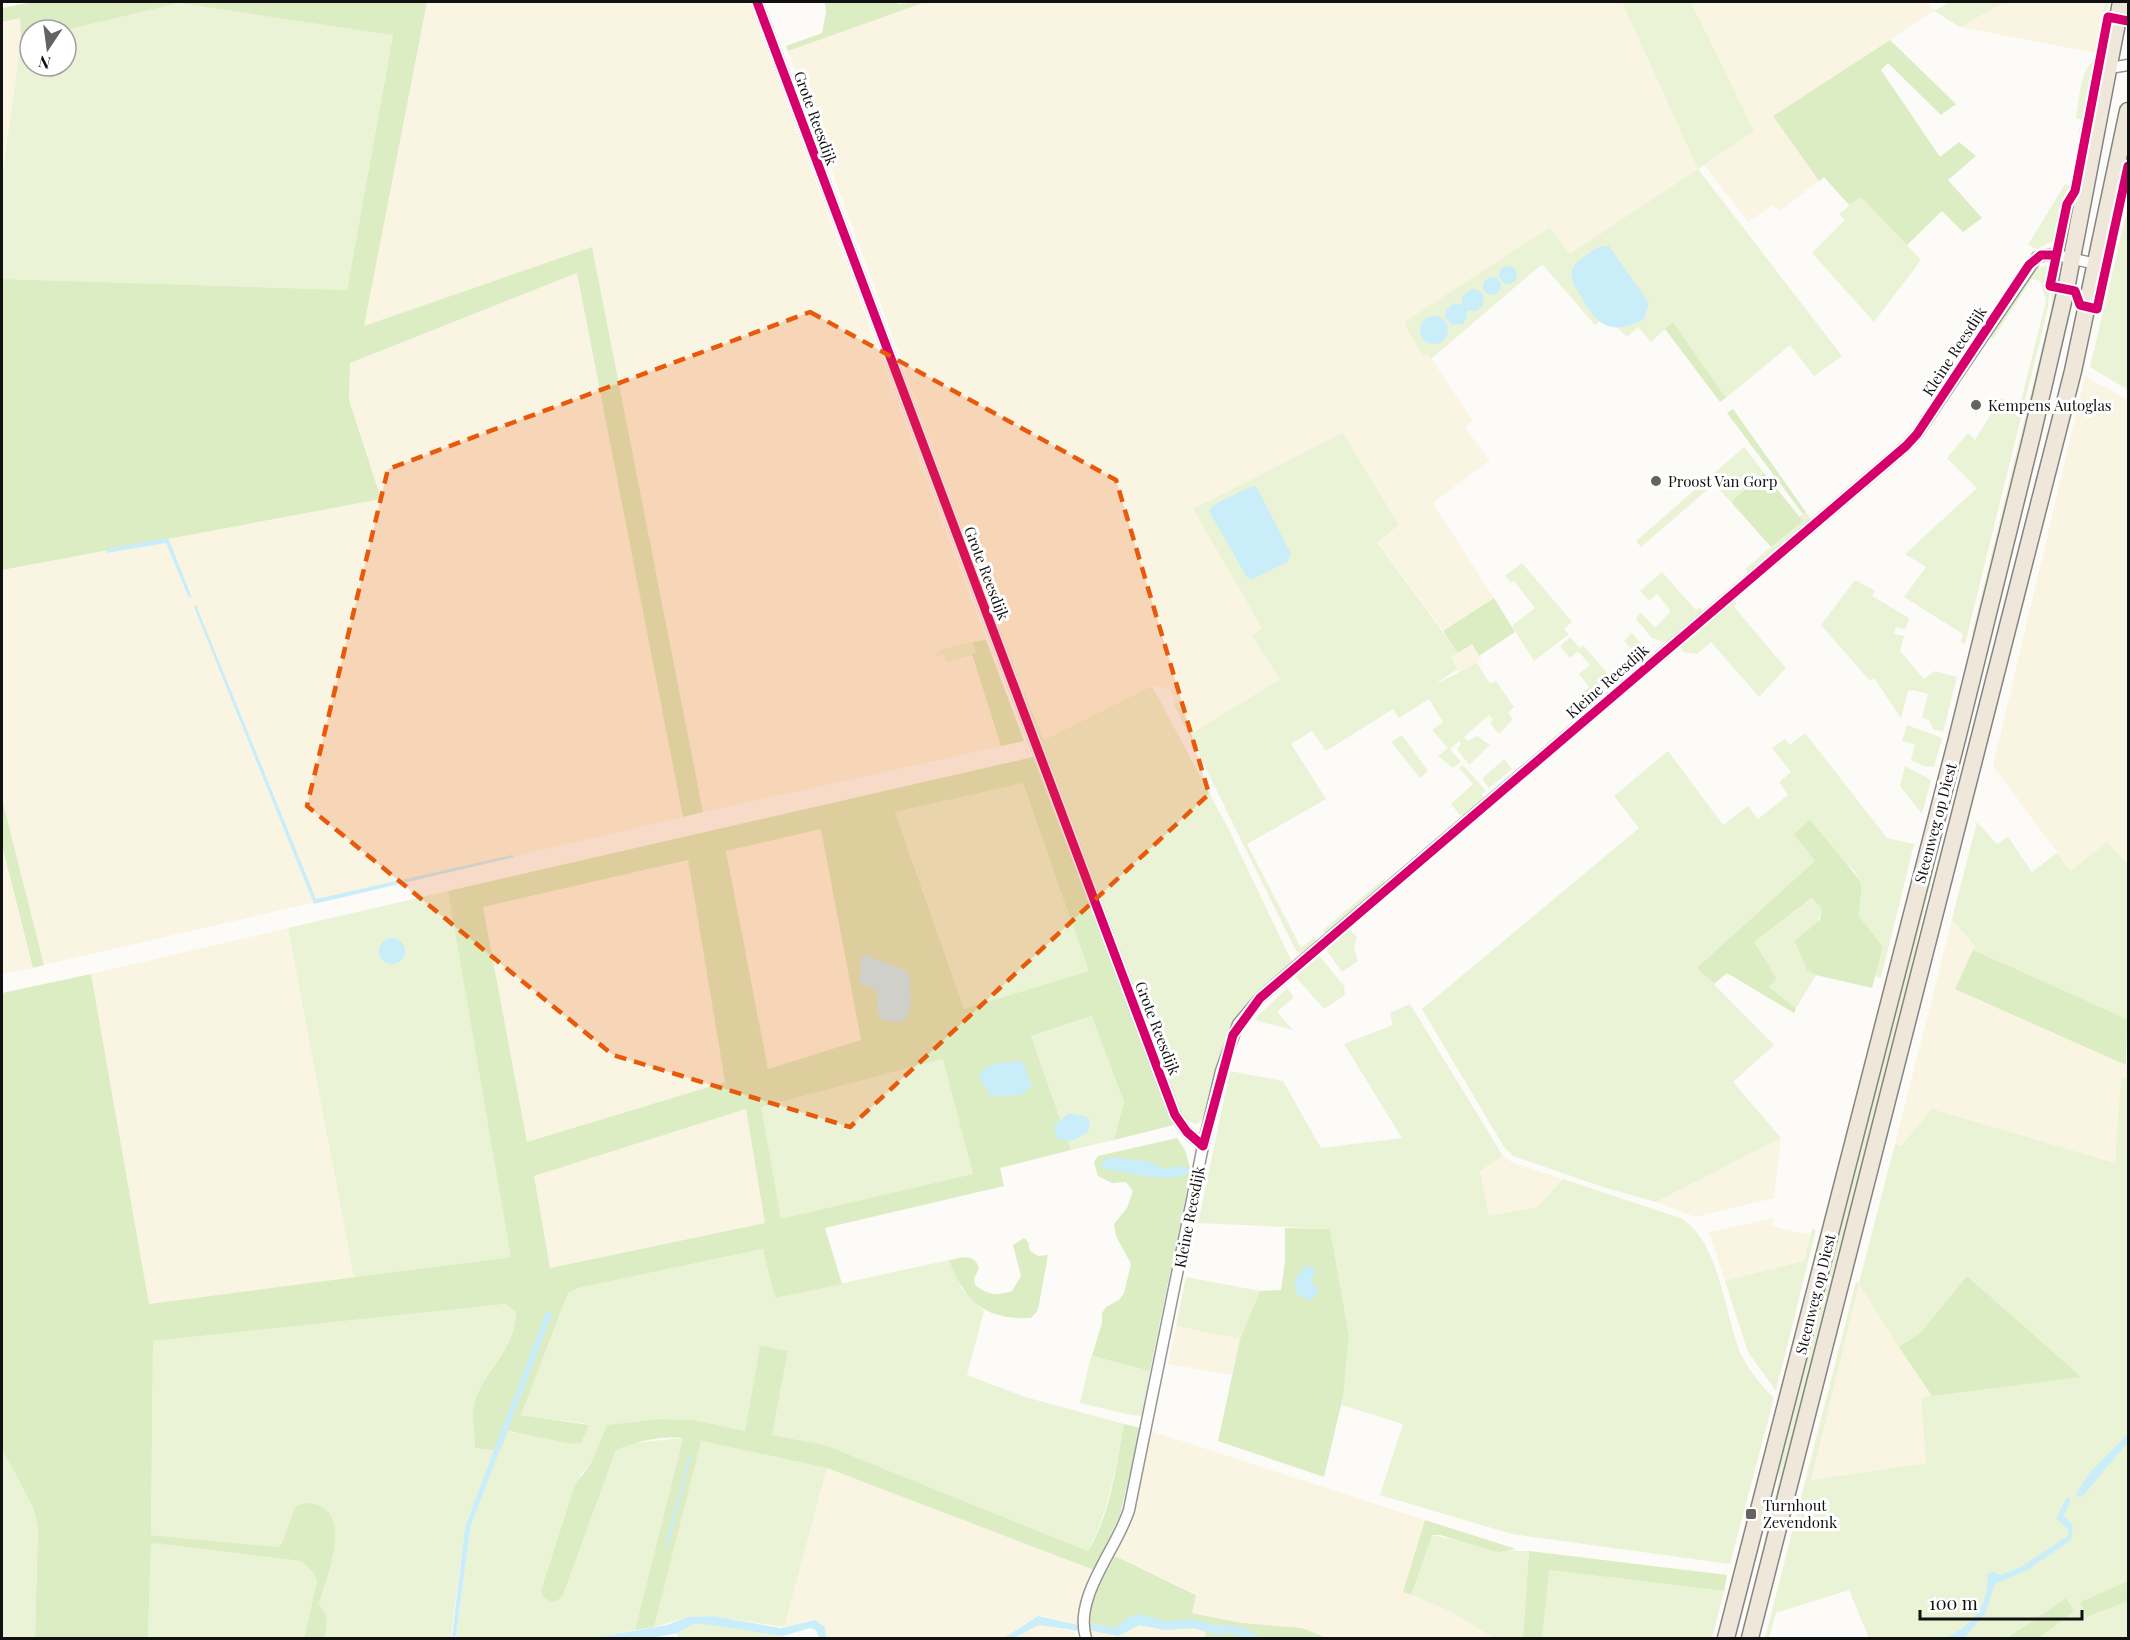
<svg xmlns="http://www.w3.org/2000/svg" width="2130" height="1640" font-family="'Playfair Display',serif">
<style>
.farmland{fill:#faf5e3}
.green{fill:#eaf3d5;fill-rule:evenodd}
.forest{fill:#dcecc3;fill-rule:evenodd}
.water{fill:#caeef9}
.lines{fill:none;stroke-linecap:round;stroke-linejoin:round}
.street-casing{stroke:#979695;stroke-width:13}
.primary-casing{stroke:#848482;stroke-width:19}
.street{stroke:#fffefe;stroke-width:10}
.primary{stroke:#eee7da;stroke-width:16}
.cycleway-casing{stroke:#fff;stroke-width:13}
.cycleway{stroke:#d6006c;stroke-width:9}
.marked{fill:#e8590c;fill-opacity:0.2;stroke:#e8590c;stroke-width:4.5;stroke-dasharray:12 8;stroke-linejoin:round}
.poi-dot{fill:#636362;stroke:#fff;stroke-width:2}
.labels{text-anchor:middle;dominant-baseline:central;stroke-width:6;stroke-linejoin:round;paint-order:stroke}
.street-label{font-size:15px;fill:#111;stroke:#fff}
.poi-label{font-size:15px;fill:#111;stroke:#fff;text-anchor:start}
</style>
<rect width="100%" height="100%" fill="#fcfbf7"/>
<path class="farmland" d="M427,2H749L1024,741L703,812L592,247L363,327Z
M927,2H1622L1698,169L1570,255L1550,227L1404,323L1424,356L1428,353L1473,421L1465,428L1490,460L1433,503L1494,598L1443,631L1377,541L1399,525L1343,433L1262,629L1252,636L1280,679L1193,734L1169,689L1152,686L1044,740L1011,660L788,51Z
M1691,2H1928L1934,11L1773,116L1819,181L1780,211L1773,205L1748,222L1704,165L1754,131Z
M2005,2H2105L2095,53L1960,27Z
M20,18L21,41L2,179V22Z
M577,273L683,817L44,965L2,799V570L380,499L349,400L350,363Z
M2085,376L2128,400V864L2107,842L2071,871L1993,766Z
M1472,644L1482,660L1461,673L1451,657Z
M822,829L861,1041L768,1069L726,851Z
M2,845L33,968L2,974Z
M688,860L725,1082L527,1142L483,907Z
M1952,919L1975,946L1955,988L2127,1065V1080L2121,1078L2115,1163L1932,1109L1901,1146L1895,1144Z
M288,928L354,1278L149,1304L91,974Z
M746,1109L766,1223L550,1268L534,1176Z
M1781,1138L1774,1198L1695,1217L1656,1202Z
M1503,1156L1512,1162L1563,1179L1538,1207L1489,1217L1480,1171Z
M1774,1218L1772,1226L1811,1235L1804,1261L1725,1281L1709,1232Z
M1859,1284L1932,1396L1921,1397L1926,1463L1810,1480Z
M1176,1326L1240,1339L1232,1375L1168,1364Z
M1151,1431L1425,1520L1403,1592L1448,1610L1494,1638H1327L1321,1635L1241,1623L1192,1613L1196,1594L1115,1556L1132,1520Z
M827,1468L1094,1570L1081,1601L1078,1625L1043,1616L1035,1618L1004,1638H826L824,1627L812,1620L784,1627Z
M1039,1625L1073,1631L1077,1638H1014Z
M1139,1625L1155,1629L1193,1628L1206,1632L1205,1638H1094L1089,1630L1118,1636Z"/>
<path class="green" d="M1622,2H1691L1754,131L1698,169L1842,356L1814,376L1790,345L1726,398L1673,322L1651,342L1638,327L1627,337L1617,327L1630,326L1602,319L1595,325L1542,264L1431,359L1428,353L1423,356L1405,326L1406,321L1550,227L1570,254L1698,169Z
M1950,2H2005L1960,27L1934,11Z
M2105,2H2109L2099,54L2095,53Z
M179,3L393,34L347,290L2,279V179L21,41L30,39V66H66V30Z
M2098,60L2084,138L2078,132L2082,120L2076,118C2079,103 2080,62 2098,60Z
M2065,184L2074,187L2065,205L2059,238L2037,249L2028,245Z
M1861,196L1921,260L1874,322L1812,253L1845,220L1839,214Z
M2128,206V390L2090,367Z
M2045,266L2052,269L2048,308L1965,644L1961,642L1963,634L1904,597L1926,567L1905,554L1977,488L1947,458L1968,433L1975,440L2001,398L2019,409L2046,301L2040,281L2032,279L1993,339L1988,335L2035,268Z
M2052,288L2061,290L1977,635L1972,634L2051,310Z
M1343,433L1399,525L1377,542L1458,653L1451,657L1458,669L1432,686L1477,663L1490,684L1496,681L1514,707L1508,713L1513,719L1499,734L1490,723L1493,720L1489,715L1464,737L1468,741L1477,736L1490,745L1469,765L1457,749L1461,744L1459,741L1450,749L1461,762L1453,768L1438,756L1448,748L1432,730L1443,722L1429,699L1399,718L1393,709L1326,751L1312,731L1291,744L1326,799L1247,844L1301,948L1315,937L1317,942L1301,953L1296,951L1174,704L1176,701L1193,733L1280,679L1252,636L1262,628L1193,509Z
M1744,447L1764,473L1731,502L1714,484L1641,547L1636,541Z
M1806,512L1812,520L1749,573L1745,569L1802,521L1799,517Z
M1522,563L1572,622L1564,629L1569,634L1534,661L1512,626L1535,608L1514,581L1511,583L1505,576Z
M1662,572L1696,610L1700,607L1704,612L1666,643L1652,638L1636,619L1640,612L1655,628L1671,611L1657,594L1649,601L1640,591Z
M1855,580L1875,591L1872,596L1909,618L1906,629L1896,627L1894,634L1904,636L1900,651L1924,679L1935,671L1957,677L1943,732L1933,729L1929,720L1922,718L1928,694L1912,690L1908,691L1901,718L1874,678L1870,681L1821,625Z
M1733,600L1737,603L1734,607L1786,668L1759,697L1711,642L1697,654L1683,652L1680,646Z
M1632,633L1649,653L1625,673L1629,662L1625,658L1633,651L1624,641Z
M1570,637L1580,648L1583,645L1615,682L1588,704L1581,694L1589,687L1579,674L1590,665L1578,651L1570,658L1560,646Z
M973,642L976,654L946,662L944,654L932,657L943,649Z
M1152,686L1228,828L1292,962L1235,1019L1225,1042L1207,1111L1202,1120L1196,1124L1181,1118L1019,693L1024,692L1044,740Z
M1907,725L1942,738L1934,767L1924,766L1911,760L1915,744L1902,741Z
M1805,733L1887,838L1914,844L1881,978L1875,976L1883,947L1859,916C1860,907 1862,897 1862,888C1860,862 1814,844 1794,833L1815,861L1698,968L1774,1045L1733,1082L1781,1138L1656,1202L1603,1187L1513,1156L1504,1147L1422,1009L1639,828L1614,796L1668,751L1723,825L1748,806L1758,819L1788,795L1779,782L1791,772L1772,748L1785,739L1790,745Z
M1402,735L1428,771L1420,778L1391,742Z
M1504,759L1512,769L1489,788L1482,779Z
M1463,765L1486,791L1482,794L1484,799L1465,816L1460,815L1451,804L1473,784L1459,768Z
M1905,766L1931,780L1922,814L1900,786Z
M1023,783L1090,971L964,1009L895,812Z
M1977,822L1997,844L2008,837L2032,872L2057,853L2071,871L2107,842L2128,864V1581L2080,1602L2088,1617L2128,1601V1638H2039L2074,1611L2066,1598L2007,1638H1963L1979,1610L1963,1630L1946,1638H1869L1849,1590L1776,1613L1769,1638H1765L1856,1282L1859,1283L1895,1144L1901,1146L1932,1109L2115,1163L2121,1077L2127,1079V1019L1973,950L1975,946L1952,919ZM1967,1276L2080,1377L1921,1397L1926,1463L1811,1480L1859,1284L1899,1347L1920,1333Z
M1931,871L1933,874L1917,940L1918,950L1767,1543L1764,1542L1779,1481L1778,1461Z
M1385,878L1384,885L1326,934L1323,930Z
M448,891L512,1257L354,1278L288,928Z
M1813,898L1821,908L1807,970L1816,975L1796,1008L1769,987L1754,942Z
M1349,928L1357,937L1354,948L1358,961L1342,972L1325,948Z
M1318,954L1344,986L1345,995L1324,1009L1294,975Z
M1287,988L1294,997L1277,1012L1293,1030L1254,1020Z
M1410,1004L1503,1156L1480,1171L1489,1216L1538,1207L1563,1179L1680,1218C1719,1240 1724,1310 1739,1350C1747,1368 1760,1384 1774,1398L1730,1564L1512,1534L1380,1495L1403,1424L1342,1405L1349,1336L1330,1229L1198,1223L1230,1071L1283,1081L1321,1148L1402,1138L1344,1044L1393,1025L1390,1013Z
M1093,1016L1124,1102L1114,1140L1071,1150L1031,1036Z
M944,1059L973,1174L781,1220L760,1107Z
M1812,1229L1816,1230L1776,1391L1748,1352L1725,1281L1804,1261Z
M764,1249L775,1298L949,1260L962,1289L984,1311L967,1375L1025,1397L1124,1424C1116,1468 1109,1511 1088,1551L825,1445L772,1435L788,1351L760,1347L745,1431L694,1420L657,1419L607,1425L591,1463L581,1474L563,1595L616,1450L633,1443L683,1438L635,1630L593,1638H456L471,1525L507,1431L571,1444L581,1443L589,1424L521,1415L568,1293L578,1288Z
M1186,1277L1260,1291L1240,1339L1176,1326Z
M507,1304L516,1312C516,1347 485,1369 475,1401C470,1416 476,1432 475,1448L495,1450L465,1527L451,1638H325L327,1617L319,1604C326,1573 357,1503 302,1504C289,1517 290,1534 278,1547L151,1535L153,1341Z
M1091,1356L1150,1371L1143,1416L1131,1415L1080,1403Z
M700,1441L827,1468L784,1627L713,1616L688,1617L654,1627Z
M2,1449L33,1507L38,1527L35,1638H2Z
M1431,1535L1512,1551H1529L1523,1638H1494L1448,1610L1411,1595Z
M151,1543L301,1561L313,1572L317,1581L304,1638H148Z
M1548,1570L1724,1591L1712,1638H1542Z
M694,1624H713L783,1636V1638H678V1633Z"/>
<path class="forest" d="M33,2H427L364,326L592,247L703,812L683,817L577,273L350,363L349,400L381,499L2,570V279L347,290L393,35L179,3L66,30H30V39L21,41L20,18L2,22V8Z
M825,2H896L898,4L926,2L788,51L786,46L822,33L826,12Z
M1890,40L1956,104L1941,115L1888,63L1881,70L1940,157L1959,142L1976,156L1948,180L1982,218L1963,232L1942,211L1907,245L1861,197L1849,205L1824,177L1819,181L1773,116Z
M1673,322L1726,398L1720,402L1665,329Z
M1733,409L1806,512L1803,514L1727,413Z
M1764,473L1803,521L1771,547L1731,502Z
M1494,598L1515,632L1479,656L1472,644L1458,653L1443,631Z
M986,640L1024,741L1001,746L972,654L976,653L973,642Z
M1033,757L1174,1125L1114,1140L1124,1102L1092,1016L1031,1036L1071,1150L1000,1168L1004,1186L825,1228L842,1284L775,1298L763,1249L578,1288L568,1293L521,1415L589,1425L581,1443L571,1444L508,1431L500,1451L475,1448C476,1433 470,1417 475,1401C485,1369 516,1348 516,1312L506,1304L153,1341L151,1535L278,1547L283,1541L295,1507C304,1502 313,1502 322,1507C351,1525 324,1581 319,1604L327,1617L325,1638H304L317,1581L313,1572L301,1561L151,1543L148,1638H35L38,1527L33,1507L2,1449V993L91,974L149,1304L511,1257L448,891ZM1023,783L1089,971L964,1009L895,812ZM821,829L861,1040L768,1069L726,851ZM688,860L725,1082L527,1142L483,907ZM943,1059L973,1174L781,1219L761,1107ZM746,1109L765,1223L550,1268L534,1176Z
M2,799L44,965L33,968L2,845Z
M1810,820L1859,879L1862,887L1859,916L1883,947L1872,988L1816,975L1807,970L1795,941L1820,920L1821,908L1812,898L1754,942L1776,978L1769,987L1796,1008L1794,1013L1727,973L1714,984L1697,968L1815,861L1794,834Z
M1973,950L2127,1019L2126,1065L1955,989Z
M1177,1138L1185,1150L1191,1171L1150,1371L1092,1356L1102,1323V1313L1106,1307L1119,1300L1124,1293L1131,1264L1116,1236L1114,1224L1127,1208L1133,1191L1126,1182L1112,1183L1098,1176L1094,1162L1098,1156Z
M1285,1228L1330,1229L1349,1336L1343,1397L1324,1477L1218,1441L1240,1339L1260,1291L1281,1290L1285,1261Z
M1024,1238L1028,1242L1030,1251L1038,1256L1048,1255L1038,1310L1031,1318C985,1320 965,1302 949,1260C961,1258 974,1252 979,1268L974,1279L975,1285C988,1295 996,1296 1012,1291L1021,1276L1013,1245Z
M1967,1276L2081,1377L1932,1396L1899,1347L1920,1333Z
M760,1346L788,1351L772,1435L825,1445L1088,1551C1111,1513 1116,1467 1124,1424L1141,1428L1120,1515L1094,1570L827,1468L701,1441L654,1627L635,1630L683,1438C660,1436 637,1441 616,1450L563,1595L558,1600L551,1602L543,1597L541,1591L575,1485L591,1463L607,1425L657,1419L694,1420L745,1431Z
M1425,1520L1516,1549L1498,1552L1440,1535H1432L1411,1595L1403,1592Z
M1529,1551L1727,1575L1724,1591L1549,1570L1542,1638H1523Z
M1115,1556L1196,1595L1192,1613L1241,1623L1302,1628L1327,1638H1210L1205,1637L1206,1632L1193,1628L1165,1630L1139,1625L1118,1636L1089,1630C1087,1602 1103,1580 1115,1556Z
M2128,1581V1601L2087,1617L2080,1602Z
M2066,1598L2074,1611L2039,1638H2007Z"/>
<path class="water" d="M1609,246L1649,303L1644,319C1612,337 1596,325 1581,296C1576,288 1570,281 1572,270C1574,263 1582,258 1588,254C1595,249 1600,245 1609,246Z
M1499 275a9 9 0 1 1 18 0a9 9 0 1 1-18 0Z
M1483 286a9 9 0 1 1 18 0a9 9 0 1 1-18 0Z
M1471,289L1478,290L1484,296L1482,307L1476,311L1467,310V317L1463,324L1452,325L1445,317L1446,310L1454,303L1462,305V296Z
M1420 330a14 14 0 1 1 28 0a14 14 0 1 1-28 0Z
M1256,486L1291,554L1287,562L1251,580L1246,576L1209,511L1212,506L1250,487Z
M167,538L169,540L192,598L188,596L166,543L107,553L106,549Z
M196,605L316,899L512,855L514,857L314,904L194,607Z
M379 951a13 13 0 1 1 26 0a13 13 0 1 1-26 0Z
M865,955L907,971L909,974C911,988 914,1013 902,1022L882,1020L878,1013L877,991L859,982L861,958Z
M1018,1061L1024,1064L1032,1086L1023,1094L991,1097L979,1077C985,1062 1003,1063 1018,1061Z
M1069,1113L1087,1117L1090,1121L1088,1132L1072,1141L1056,1138L1054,1126Z
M1112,1157L1149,1162L1164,1169L1178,1166L1189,1168V1172C1176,1186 1121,1171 1101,1168L1103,1159Z
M1306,1266L1315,1267L1312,1283L1319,1290L1311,1301L1298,1295C1290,1283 1297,1275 1306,1266Z
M550,1311L552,1315L471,1525L456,1636L452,1637L465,1527L546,1312Z
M2128,1434V1442L2082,1497H2078L2076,1494L2090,1472Z
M691,1455L668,1546L665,1547L688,1457Z
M2067,1497L2071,1500L2064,1516L2073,1526L2071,1540L2026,1571L1995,1584L1985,1614L1964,1638H1946C1970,1627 1991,1603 1987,1575L1993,1571L2000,1575L2021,1567L2069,1535L2068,1529L2056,1518Z
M1141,1614L1164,1621L1193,1619L1214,1625L1238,1626L1253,1632L1259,1638H1246L1230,1633L1218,1635L1193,1628L1165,1630L1139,1625L1118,1636L1091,1630V1623L1115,1628L1127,1618Z
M713,1616L781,1628L815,1620L825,1627L826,1638H819L816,1630L810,1628L783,1636L704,1624H694L678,1633L651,1638H593L667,1625L688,1617Z
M1038,1616L1078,1625L1079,1631L1039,1625L1014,1638H1004Z"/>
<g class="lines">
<g class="street-casing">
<path id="street" d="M757,2L1175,1115L1187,1132L1203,1146
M2109,68L2128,65
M1086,1638C1073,1597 1117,1549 1129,1510L1203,1146L1221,1071L1238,1024L1260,998L1299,964L1906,446L1917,434L2037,257L2052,254L2096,264"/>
</g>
<g class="primary-casing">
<path id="primary" d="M1726,1638L1957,739L2032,435L2066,289L2121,2
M1750,1638L2073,371L2128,111"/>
</g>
<use href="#street" class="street"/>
<use href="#primary" class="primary"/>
<g class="cycleway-casing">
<path id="cycleway" d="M757,2L1175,1115L1187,1132L1203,1146L1233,1035L1260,998L1906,446L1917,434L2029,265L2041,255H2056
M2128,21L2108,17L2075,191L2067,204L2050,286L2075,291L2080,305L2097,309L2128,166"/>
</g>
<use href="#cycleway" class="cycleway"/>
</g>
<path class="marked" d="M810,312L1116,480L1209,794L850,1127L613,1055L307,806L388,469Z"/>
<g class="poi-dot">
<circle cx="1976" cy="405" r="6"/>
<circle cx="1656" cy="481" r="6"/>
<rect x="1745" y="1508" width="12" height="12" rx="3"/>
</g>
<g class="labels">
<g class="street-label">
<text transform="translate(816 118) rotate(70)">Grote Reesdijk</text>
<text transform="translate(1954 351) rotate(-57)">Kleine Reesdijk</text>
<text transform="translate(987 573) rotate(69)">Grote Reesdijk</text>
<text transform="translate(1607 681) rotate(-41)">Kleine Reesdijk</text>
<text transform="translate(1935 823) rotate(-75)">Steenweg op Diest</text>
<text transform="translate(1158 1028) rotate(69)">Grote Reesdijk</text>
<text transform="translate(1189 1217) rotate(-79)">Kleine Reesdijk</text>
<text transform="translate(1815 1294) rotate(-76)">Steenweg op Diest</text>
</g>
<g class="poi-label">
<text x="1988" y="405">Kempens Autoglas</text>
<text x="1668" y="481">Proost Van Gorp</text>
<text x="1763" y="1505">Turnhout<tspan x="1763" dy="17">Zevendonk</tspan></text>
</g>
</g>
<rect width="2130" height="1640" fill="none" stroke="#111111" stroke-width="6"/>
<g transform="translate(48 48) rotate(193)"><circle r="28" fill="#ffffff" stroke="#a0a0a0" stroke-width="1.5"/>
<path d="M0-4.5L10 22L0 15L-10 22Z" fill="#636362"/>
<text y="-9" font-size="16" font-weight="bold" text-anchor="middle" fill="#111111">N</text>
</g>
<path d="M1920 1610v9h162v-9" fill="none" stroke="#111111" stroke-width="3"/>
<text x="1929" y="1610" font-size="18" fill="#111111" stroke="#ffffff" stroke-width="4.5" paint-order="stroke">100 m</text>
</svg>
